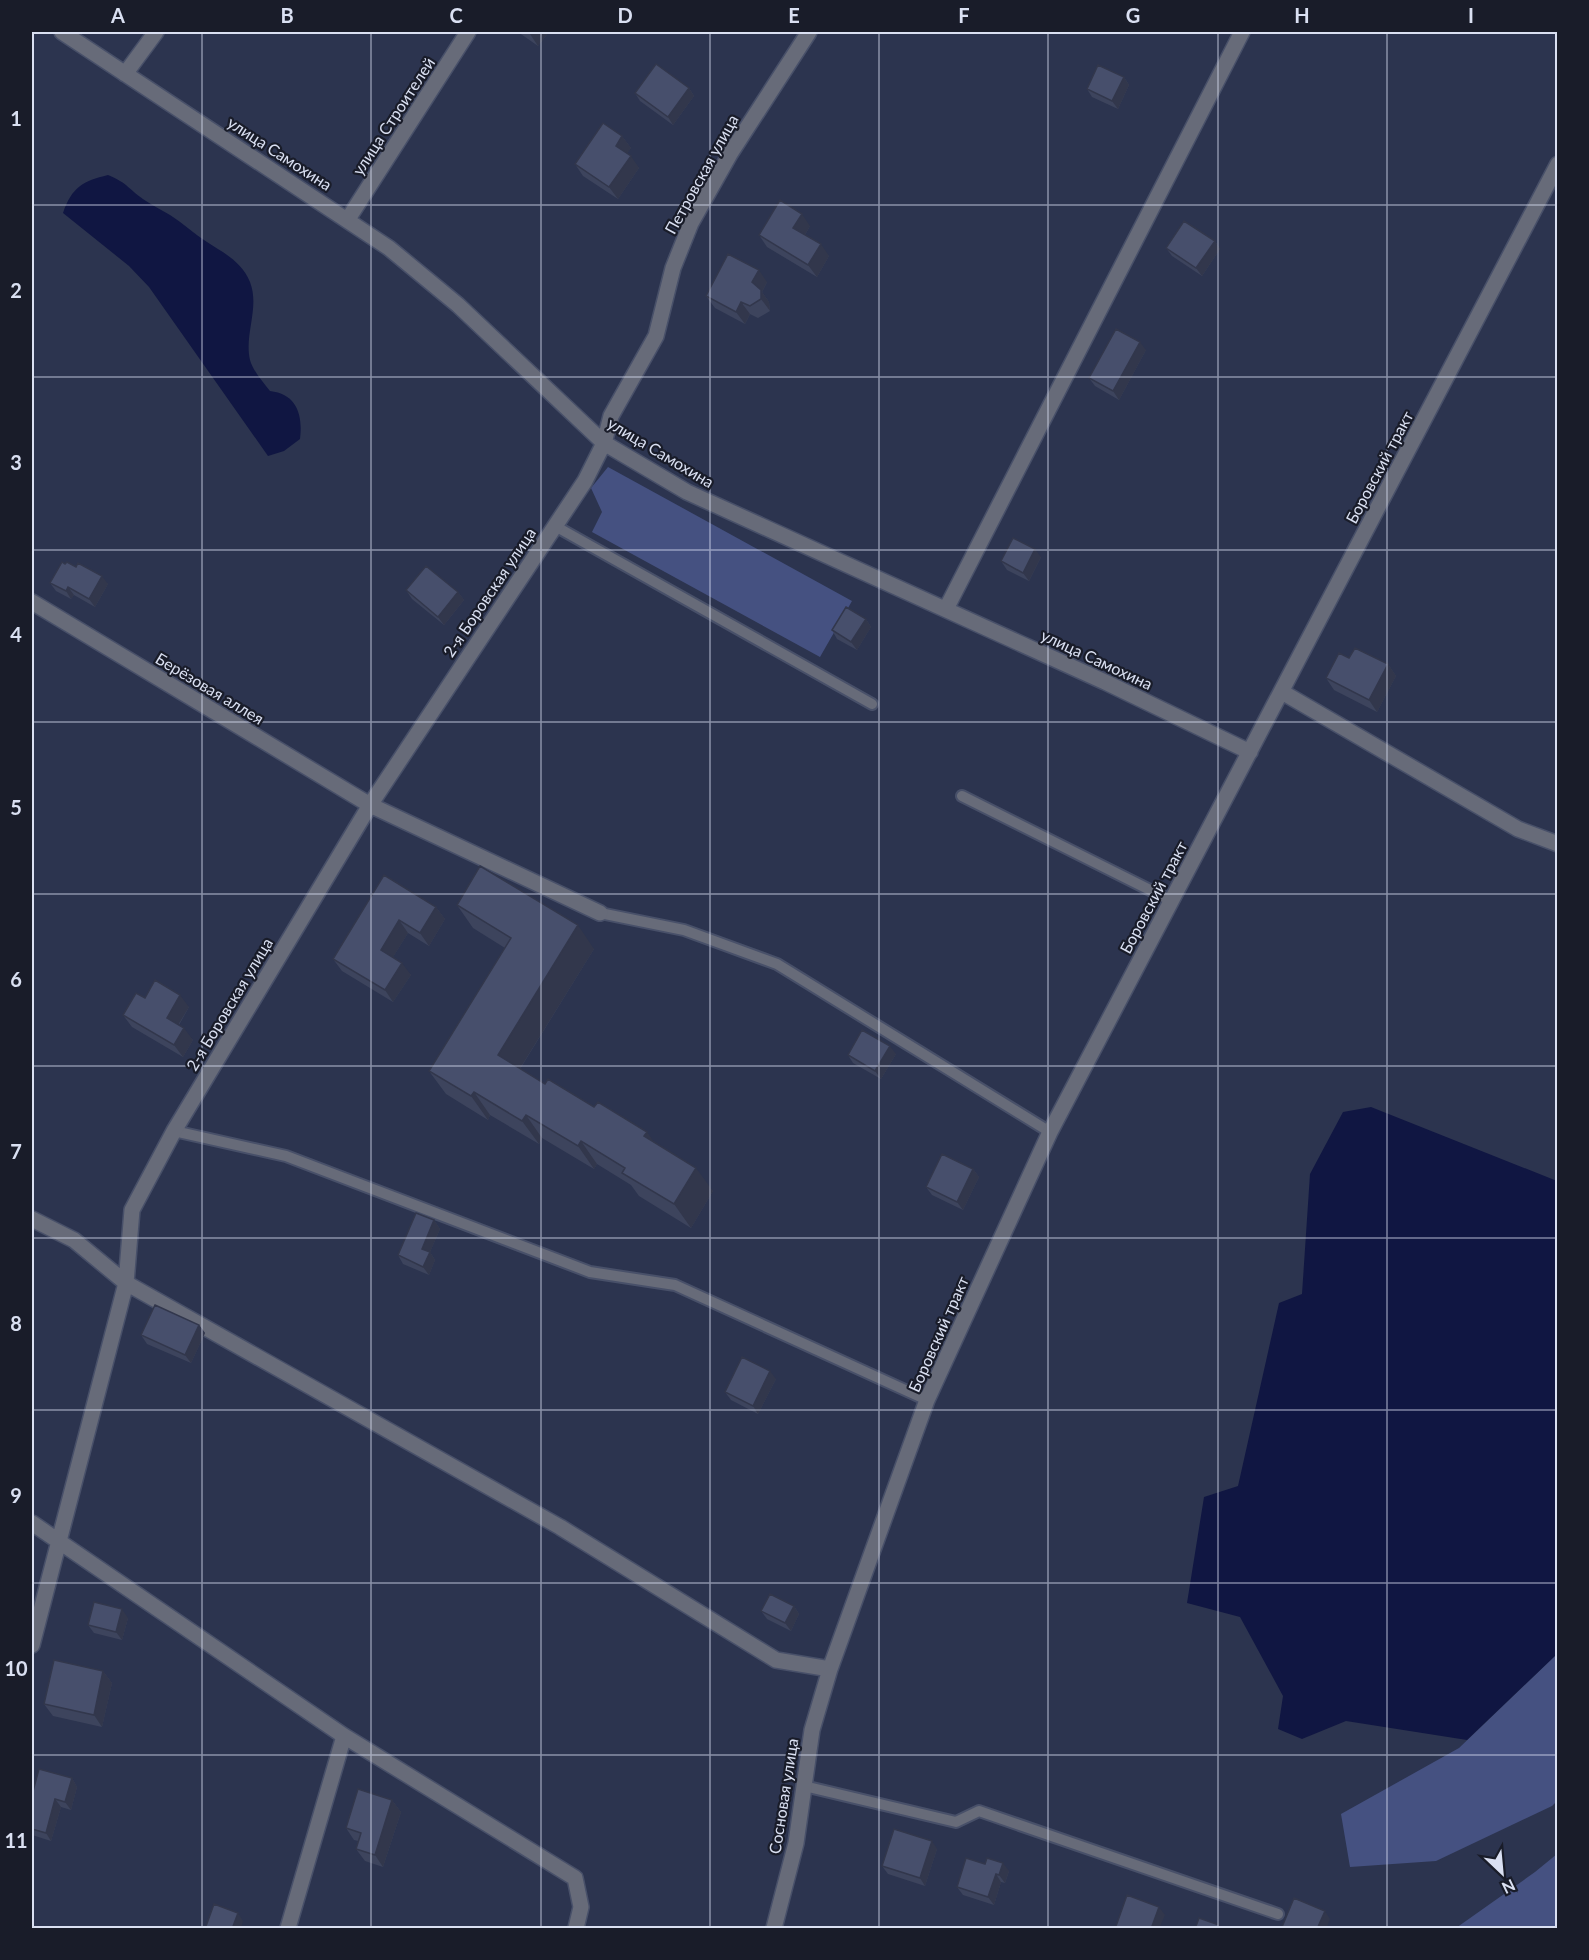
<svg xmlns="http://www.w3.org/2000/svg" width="1589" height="1960" font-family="Lato,sans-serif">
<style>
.green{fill:#455181}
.water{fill:#101642}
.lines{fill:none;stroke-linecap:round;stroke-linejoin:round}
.service-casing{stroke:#485069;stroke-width:14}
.minor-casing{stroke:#485069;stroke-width:18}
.service{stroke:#676b79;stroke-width:10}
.minor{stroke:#676b79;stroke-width:15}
.wall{fill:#3d445d}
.shaded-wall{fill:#32374c}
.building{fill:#474f6c;stroke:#32374c;stroke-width:1.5}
.grid{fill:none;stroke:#dae0f2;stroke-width:1.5;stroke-opacity:0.55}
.labels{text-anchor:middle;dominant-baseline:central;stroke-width:4.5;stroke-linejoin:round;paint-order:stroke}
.street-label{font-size:16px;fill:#dae0f2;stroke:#191c29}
.neatline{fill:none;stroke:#dae0f2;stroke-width:2}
.grid-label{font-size:20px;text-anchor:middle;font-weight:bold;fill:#dae0f2}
</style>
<rect width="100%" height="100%" fill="#2c344f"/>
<path class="green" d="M608,467L852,601L820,657L592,532L602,512L591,488Z
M1557,1654V1801L1552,1806L1436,1861L1350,1867L1341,1814L1459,1748Z
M1557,1854V1928H1456L1535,1872Z"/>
<path class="water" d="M108,175C128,183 129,190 146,201C153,206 162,210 170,215C183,223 194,234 207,242C224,253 242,262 250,282C260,308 244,334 250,360C253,371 263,382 270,391C297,394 303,415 300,439L284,451L268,456L149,287L129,266L63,213C72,187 83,181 108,175Z
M1371,1107L1557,1181V1654L1467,1740L1346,1721L1302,1739L1278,1729L1283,1696L1240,1617L1187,1603L1204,1497L1238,1486L1279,1303L1302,1294L1310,1174L1343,1112Z"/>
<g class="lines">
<g class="service-casing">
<path id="service" d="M555,526L872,704
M962,796L1170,900
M600,913L684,930L777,964L1050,1132
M174,1131L286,1156L590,1272L675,1285L927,1400
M804,1786L956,1822L979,1811L1278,1914"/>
</g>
<g class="minor-casing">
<path id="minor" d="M62,32L389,248L458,305L604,443L687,492L1105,682L1250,752
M125,74L156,32
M348,219L468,32
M32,602L370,805L600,913
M946,609L1242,32
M1282,692L1518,829L1558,844
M32,1219L74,1240L126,1283L560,1527L776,1660L830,1669
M32,1523L344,1736L575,1878L581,1907L576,1928
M32,1645L126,1283L132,1210L174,1131L370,805L585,481L604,443L611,416L656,336L673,268L691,223L730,154L809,32
M288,1928L344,1736
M774,1928L796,1843L812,1730L830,1669L927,1400L1050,1132L1558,164"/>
</g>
<use href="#service" class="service"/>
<use href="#minor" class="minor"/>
</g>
<path class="wall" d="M518,32H549L538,46Z
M1124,77L1129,85L1118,109L1092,97L1087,89Z
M689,88L694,96L673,125L640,101L635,93Z
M622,136L631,148L627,153L639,168L618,199L583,176L575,164Z
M810,226L805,235L829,256L817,277L767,247L759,235Z
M1215,241L1220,249L1202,276L1172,256L1166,248Z
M767,282L762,292L769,302L770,311L758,318L750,314L745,324L715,308L706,296Z
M1146,350L1119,400L1095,386L1089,378Z
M1041,557L1029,581L1007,570L1001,561Z
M65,564L76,567L108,584L95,607L74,595L71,599L56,591L50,583Z
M406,590L458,592L464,600L444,625L412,599Z
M866,619L871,627L857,650L837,639L832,630Z
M1349,658L1388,664L1396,676L1377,712L1334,690L1326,678Z
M384,875L436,907L445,919L429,946L408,933L393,957L411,975L393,1002L342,971L333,959Z
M457,905L594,949L520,1069L545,1084L594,1107L654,1143L713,1191L691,1228L639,1196L631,1185L597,1164L594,1169L542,1138L539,1144L490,1115L488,1120L446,1094L429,1071L505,948L473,928Z
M145,998L189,1007L179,1025L193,1040L183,1057L132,1027L123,1015Z
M896,1054L881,1079L853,1063L848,1055Z
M973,1169L979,1177L963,1210L932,1195L926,1187Z
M434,1220L440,1229L430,1252L435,1260L429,1275L403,1264L398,1255Z
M199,1325L205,1333L191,1363L147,1344L141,1335Z
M776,1379L758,1414L731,1400L725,1392Z
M794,1606L799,1614L791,1631L767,1619L761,1611Z
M128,1618L122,1640L94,1633L88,1625Z
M103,1671L112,1683L102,1727L53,1716L44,1704Z
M72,1778L77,1787L71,1810L61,1807L51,1841L32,1835V1795Z
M392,1800L401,1812L383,1867L365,1861L356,1849L358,1841L354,1840L346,1828Z
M937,1849L925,1886L888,1874L882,1866Z
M985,1864L1009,1871L1005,1883L1001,1882L994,1905L963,1895L957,1887Z"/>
<path class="shaded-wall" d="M532,32H549L538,46L530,34Z
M1124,77L1129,85L1118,109L1112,101Z
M689,88L694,96L673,125L668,117Z
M622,136L631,148L624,158L616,146Z
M631,156L639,168L618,199L609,187Z
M802,214L810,226L802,240L793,228Z
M1215,241L1220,249L1202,276L1196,268Z
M821,244L829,256L817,277L808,265Z
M759,270L767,282L762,292L769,302L770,311L761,299L752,282Z
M741,302L750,314L745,324L736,312Z
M1140,342L1146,350L1119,400L1113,391Z
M1035,549L1041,557L1029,581L1023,573Z
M102,576L108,584L95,607L89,599Z
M68,587L74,595L71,599L66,591Z
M458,592L464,600L444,625L438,617Z
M866,619L871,627L857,650L851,642Z
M1388,664L1396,676L1377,712L1369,700Z
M436,907L445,919L429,946L420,933Z
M399,920L408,933L390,962L381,950Z
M578,925L594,949L514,1078L498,1055Z
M402,963L411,975L393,1002L385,990Z
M180,995L189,1007L175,1030L167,1018Z
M184,1028L193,1040L183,1057L174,1045Z
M890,1046L896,1054L881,1079L875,1071Z
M474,1092L490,1115L488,1120L471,1096Z
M526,1115L542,1138L539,1144L522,1121Z
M647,1132L663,1155L644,1136Z
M581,1141L597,1164L594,1169L578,1146Z
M696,1168L713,1191L691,1228L674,1204Z
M973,1169L979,1177L963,1210L957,1202Z
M434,1220L440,1229L430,1252L435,1260L429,1275L423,1267L422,1249Z
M199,1325L205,1333L191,1363L185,1355Z
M770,1371L776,1379L758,1414L753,1406Z
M794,1606L799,1614L791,1631L785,1623Z
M122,1609L128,1618L122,1640L116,1632Z
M103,1671L112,1683L102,1727L94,1715Z
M72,1778L77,1787L71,1810L65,1802Z
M55,1799L61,1807L51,1841L46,1833Z
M392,1800L401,1812L383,1867L375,1855Z
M932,1841L937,1849L925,1886L920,1878Z
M1003,1863L1009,1871L1005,1883L999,1875Z
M996,1874L1001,1882L994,1905L988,1897Z
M1159,1907L1165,1915L1159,1929H1151Z
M1325,1911L1330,1919L1326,1929H1317Z
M238,1913L243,1921L241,1929H232Z"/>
<path class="building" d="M656,64L689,88L668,117L635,93Z
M1098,65L1124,77L1112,101L1087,89Z
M603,123L622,136L616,146L631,156L609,187L575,164Z
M780,200L802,214L793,228L821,244L808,265L759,235Z
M1184,221L1215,241L1196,268L1166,248Z
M728,254L759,270L752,282L761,290V299L750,306L741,302L736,312L706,296Z
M1116,329L1140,342L1113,391L1089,378Z
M1013,538L1035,549L1023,573L1001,561Z
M62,562L65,564L67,562L76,567L78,563L102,576L89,599L68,587L66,591L50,583Z
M426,566L458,592L438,617L406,590Z
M846,607L866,619L851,642L832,630Z
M1355,648L1388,664L1369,700L1326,678L1339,653L1349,658Z
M480,866L578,925L498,1055L545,1084L548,1079L594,1107L598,1102L647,1132L644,1136L696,1168L674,1204L622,1173L625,1168L581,1141L578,1146L526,1115L522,1121L474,1092L471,1096L429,1071L511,938L457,905Z
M384,875L436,907L420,933L399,920L381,950L402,963L385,990L333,959Z
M155,980L180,995L167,1018L184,1028L174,1045L123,1015L136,993L145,998Z
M862,1030L890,1046L875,1071L848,1055Z
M942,1154L973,1169L957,1202L926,1187Z
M416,1213L434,1220L422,1249L430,1252L423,1267L398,1255Z
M155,1305L199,1325L185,1355L141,1335Z
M742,1357L770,1371L753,1406L725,1392Z
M770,1594L794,1606L785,1623L761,1611Z
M94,1602L122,1609L116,1632L88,1625Z
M54,1660L103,1671L94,1715L44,1704Z
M39,1769L72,1778L65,1802L55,1799L46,1833L32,1829V1795Z
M358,1789L392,1800L375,1855L356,1849L361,1833L346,1828Z
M894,1829L932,1841L920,1878L882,1866Z
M966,1858L985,1864L987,1858L1003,1863L999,1875L996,1874L988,1897L957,1887Z
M1127,1895L1159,1907L1151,1929H1115Z
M1294,1898L1325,1911L1317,1929H1285L1282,1927Z
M214,1904L238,1913L232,1929H205Z
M1199,1918L1219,1925L1218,1929H1195Z"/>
<path class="grid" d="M202,32V1928M371,32V1928M541,32V1928M710,32V1928M879,32V1928M1048,32V1928M1218,32V1928M1387,32V1928M32,205H1558M32,377H1558M32,550H1558M32,722H1558M32,894H1558M32,1066H1558M32,1238H1558M32,1410H1558M32,1583H1558M32,1755H1558"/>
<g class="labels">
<g class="street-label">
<text transform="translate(393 116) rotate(-57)">улица Строителей</text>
<text transform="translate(280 153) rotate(33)">улица Самохина</text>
<text transform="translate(701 174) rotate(-61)">Петровская улица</text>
<text transform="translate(661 452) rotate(31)">улица Самохина</text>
<text transform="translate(1379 467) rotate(-62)">Боровский тракт</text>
<text transform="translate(489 592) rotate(-56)">2-я Боровская улица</text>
<text transform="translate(1097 659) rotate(25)">улица Самохина</text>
<text transform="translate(210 688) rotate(31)">Берёзовая аллея</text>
<text transform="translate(1153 897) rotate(-62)">Боровский тракт</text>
<text transform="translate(229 1004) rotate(-59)">2-я Боровская улица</text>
<text transform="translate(938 1334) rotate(-66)">Боровский тракт</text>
<text transform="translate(783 1796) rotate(-81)">Сосновая улица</text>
</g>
</g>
<rect width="1589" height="1960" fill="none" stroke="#191c29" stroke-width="66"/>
<g transform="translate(1502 1873) rotate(154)" stroke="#191c29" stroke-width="4.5" paint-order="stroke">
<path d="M0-4.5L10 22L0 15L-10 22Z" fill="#dae0f2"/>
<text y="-9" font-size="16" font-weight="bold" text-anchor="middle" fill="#dae0f2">N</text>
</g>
<rect x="33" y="33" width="1523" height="1894" class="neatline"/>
<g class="grid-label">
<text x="118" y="23">A</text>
<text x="287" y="23">B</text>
<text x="456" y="23">C</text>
<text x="625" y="23">D</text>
<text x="794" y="23">E</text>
<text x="964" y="23">F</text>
<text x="1133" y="23">G</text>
<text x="1302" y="23">H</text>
<text x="1471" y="23">I</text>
<text x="16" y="126">1</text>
<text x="16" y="298">2</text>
<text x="16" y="470">3</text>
<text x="16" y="642">4</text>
<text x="16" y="815">5</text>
<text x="16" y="987">6</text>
<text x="16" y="1159">7</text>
<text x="16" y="1331">8</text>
<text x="16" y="1503">9</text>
<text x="16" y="1676">10</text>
<text x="16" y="1848">11</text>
</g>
</svg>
